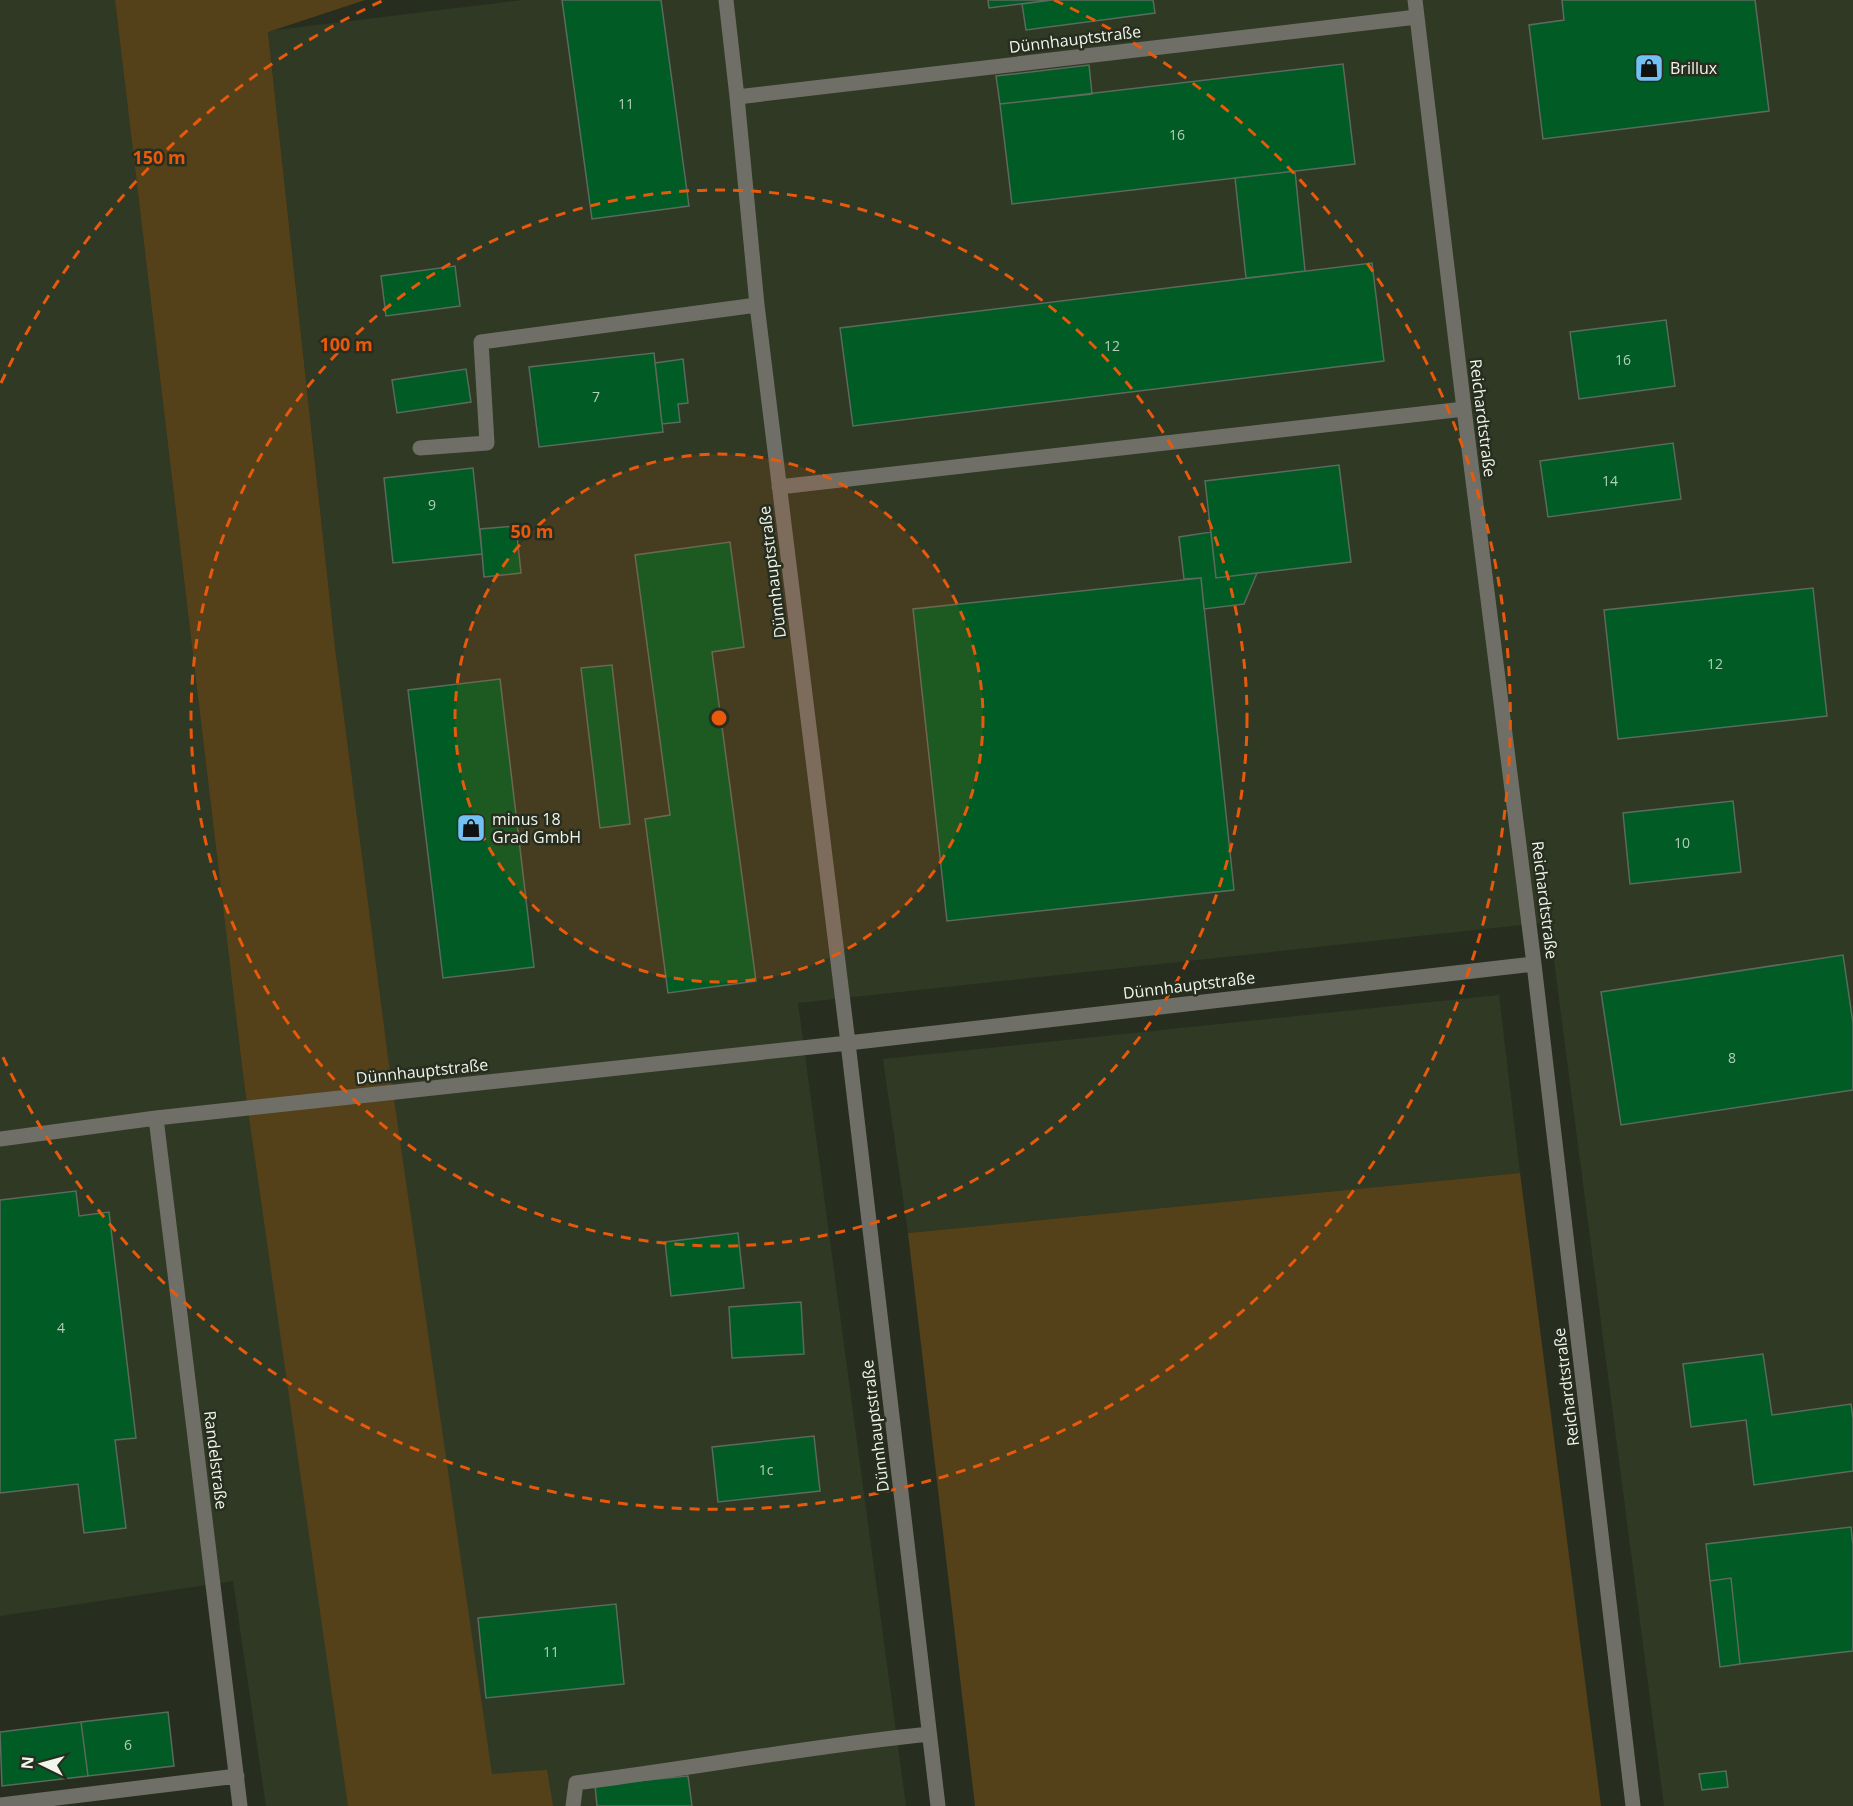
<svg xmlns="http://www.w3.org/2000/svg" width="1853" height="1806" font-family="'Open Sans',sans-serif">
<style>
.built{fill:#303924}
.green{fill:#544119}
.building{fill:#005b25;stroke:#5b6a5d;stroke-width:1.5}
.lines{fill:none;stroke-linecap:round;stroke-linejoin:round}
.minor{stroke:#6f6f67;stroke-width:15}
.ring{fill:none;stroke:#e8590c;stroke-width:3;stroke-dasharray:10 8}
.labels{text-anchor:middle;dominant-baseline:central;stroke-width:5;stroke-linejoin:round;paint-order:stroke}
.number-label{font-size:14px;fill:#b5cfba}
.street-label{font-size:16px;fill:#f1f6ec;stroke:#282e1f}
.poi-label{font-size:16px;fill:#f1f6ec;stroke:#282e1f;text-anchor:start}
.centre{fill:#e8590c;stroke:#282e1f;stroke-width:3}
.ring-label{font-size:18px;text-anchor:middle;font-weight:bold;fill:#e8590c;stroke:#282e1f;stroke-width:5;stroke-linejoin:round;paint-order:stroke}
</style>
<rect width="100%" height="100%" fill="#282e1f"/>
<path class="built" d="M0,0H115L244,1083L349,1806H266L233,1581L0,1616Z
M523,0H1853V1806H1664L1549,922L798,1003L906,1806H484L335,647L268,31Z
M1499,995L1520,1173L908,1233L883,1059Z"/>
<path class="green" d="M115,0H365L268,32L335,647L389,1065L492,1774L547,1770L553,1806H348L244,1083Z
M1520,1173L1601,1806H975L908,1233Z"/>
<path class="building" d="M562,0H661L689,206L592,219Z
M988,0H1052L989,8Z
M1052,0H1153L1155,13L1026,30L1022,4Z
M1562,0H1755L1769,111L1543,139L1529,25L1564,20Z
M1343,64L1355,164L1012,204L1000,104Z
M1089,65L1092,94L1000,104L996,76Z
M1295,171L1305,271L1246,278L1235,178Z
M1372,263L1384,361L853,426L840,328Z
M455,266L460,306L386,316L381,276Z
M1666,320L1675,386L1579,399L1570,332Z
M654,353L663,432L539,447L529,367Z
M683,359L688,403L678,404L680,422L662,424L655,363Z
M466,369L471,402L397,413L392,380Z
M1673,443L1681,499L1548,517L1540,461Z
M1339,465L1351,562L1216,578L1205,481Z
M473,468L482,554L393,563L384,478Z
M516,526L521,573L484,577L480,529Z
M1211,532L1216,578L1257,573L1244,604L1204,609L1201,578L1184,579L1179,537Z
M730,542L744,647L712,652L756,981L668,993L645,819L670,815L635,555Z
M1201,578L1234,890L947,921L913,609Z
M1813,588L1827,716L1618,739L1604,610Z
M612,665L630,824L600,828L581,668Z
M500,679L534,967L443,978L408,690Z
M1733,801L1741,872L1630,884L1623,813Z
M1843,955L1853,1023V1090L1621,1125L1601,992Z
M76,1191L79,1216L109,1212L136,1438L115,1440L126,1528L84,1533L78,1484L0,1493V1200Z
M738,1233L744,1288L671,1296L665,1242Z
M801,1302L804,1354L732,1358L729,1307Z
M1763,1354L1772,1415L1851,1404L1853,1419V1471L1754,1485L1746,1420L1691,1427L1683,1364Z
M814,1436L820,1491L718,1502L712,1447Z
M1851,1527L1853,1545V1651L1740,1664L1731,1578L1710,1581L1706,1544Z
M1731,1578L1740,1664L1720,1667L1710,1581Z
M616,1604L624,1684L486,1698L478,1618Z
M168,1712L174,1766L88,1776L81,1722Z
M81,1722L88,1776L2,1786L0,1732Z
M1726,1771L1728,1787L1702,1790L1699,1774Z
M688,1776L692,1806H597L595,1785Z"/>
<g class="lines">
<path class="minor" d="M726,0L737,97
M1415,0L1464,409L1534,964L1633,1806
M420,448L487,443L481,342L757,305
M779,487L1464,409
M156,1118L240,1806
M0,1139L156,1118L848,1043L1534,964
M0,1805L237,1776
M573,1806L576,1783C694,1768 811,1746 929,1734
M938,1806L848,1043L757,305L737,97L1417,17"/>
</g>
<circle cx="719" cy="718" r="264" fill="#e8590c" fill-opacity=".12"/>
<g class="ring">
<circle cx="719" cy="718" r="264"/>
<circle cx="719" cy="718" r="528"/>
<path d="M1 383A792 792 0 0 1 384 0M1054 0A792 792 0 1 1 1 1053"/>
</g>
<defs>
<g id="shop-square" transform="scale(1.5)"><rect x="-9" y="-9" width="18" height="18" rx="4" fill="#72c1f5" stroke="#282e1f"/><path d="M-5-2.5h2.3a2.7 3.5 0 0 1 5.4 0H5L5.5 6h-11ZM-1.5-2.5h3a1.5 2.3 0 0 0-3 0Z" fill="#111"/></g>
</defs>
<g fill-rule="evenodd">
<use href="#shop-square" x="1649" y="68"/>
<use href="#shop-square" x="471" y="828"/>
</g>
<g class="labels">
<g class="number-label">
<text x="626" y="103">11</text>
<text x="1177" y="134">16</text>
<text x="1112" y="345">12</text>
<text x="1623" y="359">16</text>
<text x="596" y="396">7</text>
<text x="1610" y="480">14</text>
<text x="432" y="504">9</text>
<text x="1715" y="663">12</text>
<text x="1682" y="842">10</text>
<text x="1732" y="1057">8</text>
<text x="61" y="1327">4</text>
<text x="766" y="1469">1c</text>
<text x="551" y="1651">11</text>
<text x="128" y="1744">6</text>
</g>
<g class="street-label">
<text transform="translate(1075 39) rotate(-7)">Dünnhauptstraße</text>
<text transform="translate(1483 418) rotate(83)">Reichardtstraße</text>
<text transform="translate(772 572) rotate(-97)">Dünnhauptstraße</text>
<text transform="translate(1545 900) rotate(83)">Reichardtstraße</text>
<text transform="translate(1189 985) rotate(-7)">Dünnhauptstraße</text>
<text transform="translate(422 1071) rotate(-6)">Dünnhauptstraße</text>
<text transform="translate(1566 1387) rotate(-97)">Reichardtstraße</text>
<text transform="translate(875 1426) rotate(-97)">Dünnhauptstraße</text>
<text transform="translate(216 1460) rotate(83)">Randelstraße</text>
</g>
<g class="poi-label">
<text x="1670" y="68">Brillux</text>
<text x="492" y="819">minus 18<tspan x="492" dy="18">Grad GmbH</tspan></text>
</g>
</g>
<circle cx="719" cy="718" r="9" class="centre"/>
<g class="ring-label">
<text x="159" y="164">150 m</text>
<text x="346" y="351">100 m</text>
<text x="532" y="538">50 m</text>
</g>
<g transform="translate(42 1764) rotate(275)" stroke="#282e1f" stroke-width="4.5" paint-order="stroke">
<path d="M0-4.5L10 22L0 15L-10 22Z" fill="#f1f6ec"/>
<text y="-9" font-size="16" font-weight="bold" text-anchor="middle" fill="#f1f6ec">N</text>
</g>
</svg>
